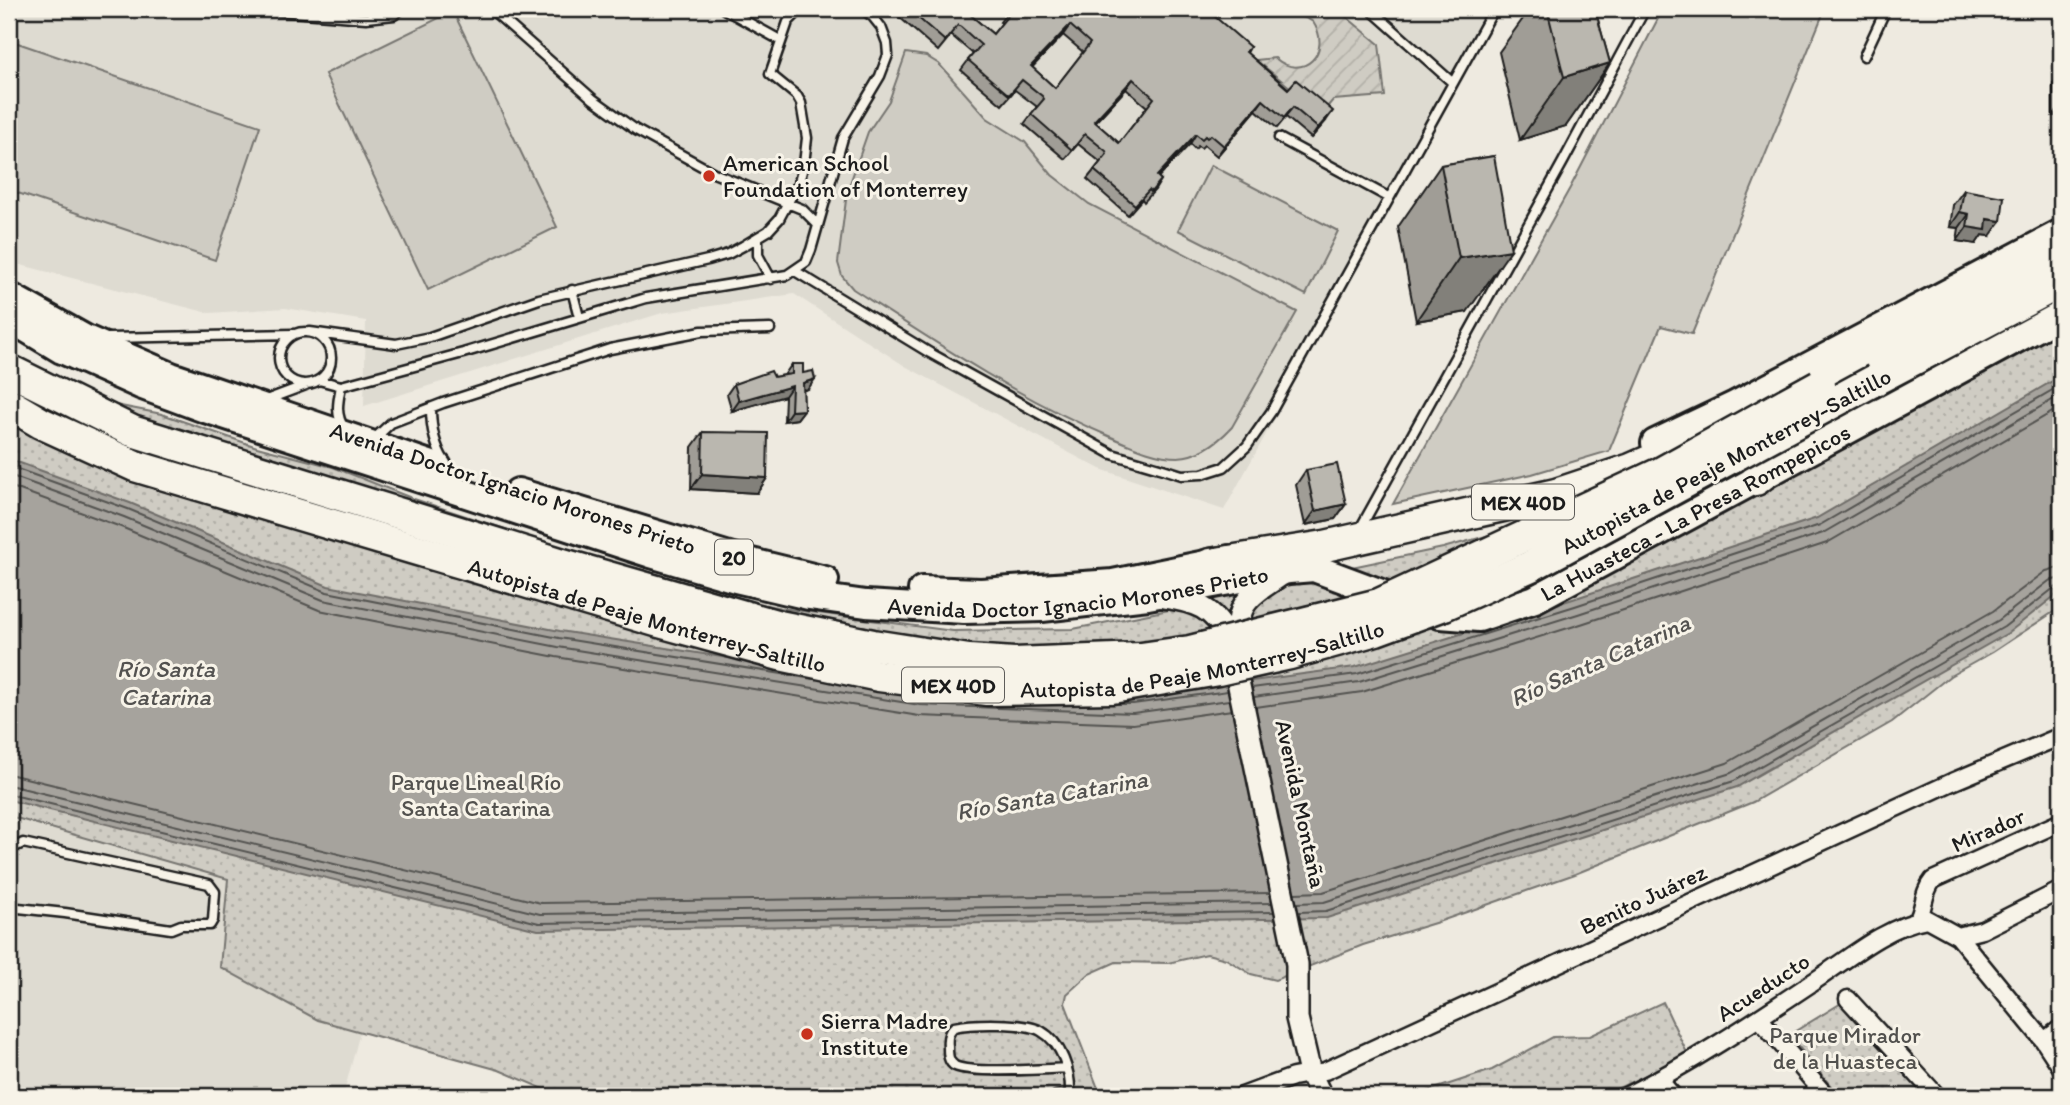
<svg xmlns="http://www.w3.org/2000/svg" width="2070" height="1105" font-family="Itim,sans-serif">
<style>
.built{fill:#dedbd1}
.grass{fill:#cfccc3;stroke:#767470;stroke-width:2}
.park{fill:url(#park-dots);stroke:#767470;stroke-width:2}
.garden{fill:url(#garden-furrows);stroke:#767470;stroke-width:2}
.water{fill:#a6a39d;stroke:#6f6d69;stroke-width:2}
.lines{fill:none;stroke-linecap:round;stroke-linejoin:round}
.shore{stroke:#535250;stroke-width:2}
.service-casing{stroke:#1c1c1c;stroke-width:13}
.minor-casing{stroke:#1c1c1c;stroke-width:21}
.tertiary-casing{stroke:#1c1c1c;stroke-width:26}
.primary-casing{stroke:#1c1c1c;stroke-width:32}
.motorway-casing{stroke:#1c1c1c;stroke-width:35}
.service{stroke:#f7f3e8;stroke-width:8}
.minor{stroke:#f7f3e8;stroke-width:16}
.tertiary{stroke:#f7f3e8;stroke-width:21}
.primary{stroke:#f7f3e8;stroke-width:26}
.motorway{stroke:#f7f3e8;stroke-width:30}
.motorway-bridge-casing{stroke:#1c1c1c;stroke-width:35;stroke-linecap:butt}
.motorway-bridge{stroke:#f7f3e8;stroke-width:30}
.wall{fill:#a09d96;stroke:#1c1c1c;stroke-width:2;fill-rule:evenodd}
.shaded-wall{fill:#82807a;stroke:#1c1c1c;stroke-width:2}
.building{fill:#bab7af;stroke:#1c1c1c;stroke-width:2;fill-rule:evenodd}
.poi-dot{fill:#c8321e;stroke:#f7f3e8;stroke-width:2.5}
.labels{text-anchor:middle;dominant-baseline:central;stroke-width:6;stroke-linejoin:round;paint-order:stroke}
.shield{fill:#f7f3e8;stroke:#5e5c59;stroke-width:2}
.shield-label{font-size:21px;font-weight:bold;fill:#1c1c1c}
.poi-label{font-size:23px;fill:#1c1c1c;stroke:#f7f3e8;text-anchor:start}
.street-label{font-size:23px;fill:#1c1c1c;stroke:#f7f3e8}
.park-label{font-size:23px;fill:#52514e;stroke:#f7f3e8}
.water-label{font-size:24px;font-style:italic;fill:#535250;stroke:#f7f3e8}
</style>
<defs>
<pattern id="park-dots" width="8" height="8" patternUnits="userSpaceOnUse" patternTransform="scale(1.75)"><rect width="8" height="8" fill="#cfccc3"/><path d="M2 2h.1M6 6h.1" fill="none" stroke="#b1afa7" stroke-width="1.8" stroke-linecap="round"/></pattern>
<pattern id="garden-furrows" width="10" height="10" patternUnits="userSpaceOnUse" patternTransform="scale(1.75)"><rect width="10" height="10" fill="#cfccc3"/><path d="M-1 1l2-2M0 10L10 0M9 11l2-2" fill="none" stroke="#b1afa7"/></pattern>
</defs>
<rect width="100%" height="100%" fill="#eeeae0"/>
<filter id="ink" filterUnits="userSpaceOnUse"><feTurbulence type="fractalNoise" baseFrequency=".0143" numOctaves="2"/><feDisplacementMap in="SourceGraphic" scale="14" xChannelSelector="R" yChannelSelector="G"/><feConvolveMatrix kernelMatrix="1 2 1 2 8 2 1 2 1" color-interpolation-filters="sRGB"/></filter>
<g filter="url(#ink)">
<path class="built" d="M9,9H1496L1457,90L1224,510L1100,469L905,366L794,294L662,313L364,406L366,321L285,308L209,313L9,262Z
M9,800L392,912L343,1096H9Z"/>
<path class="grass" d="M1663,9H1825L1692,334L1661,326L1609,451L1532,474L1393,504L1570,188Z
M453,11L557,227L428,290L325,74Z
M9,40L260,126L215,260L9,190Z
M906,53L926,56L939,64L987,118L1025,142L1052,175L1089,204L1297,312L1232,427C1218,442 1199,456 1178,457C1155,457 1132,446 1111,437C1020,399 936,343 853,289L842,276L838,263L847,192L868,132L889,101Z
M1211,165L1338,231L1306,295L1178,230Z"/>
<path class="park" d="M2061,258V607L1993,652L1950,676L1892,722L1753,802L1575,874L1438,922L1363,945L1275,980L1251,974L1226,959L1207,954L1168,963L1116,962L1089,974L1067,994L1065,1003L1101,1096H560L499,1070L318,1020L220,967L228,879L9,816V351L62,385L100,402L162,414L257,447L333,467L414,499L514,532L578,557L688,589L781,608L953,631L1073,629L1189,606L1261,586L1443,548L1569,513Z
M1848,999L1937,1096H1839L1789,1035Z
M1663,1002L1688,1055L1602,1096H1413L1492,1070L1553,1037L1590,1036Z"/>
<path class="garden" d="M1248,9H1337L1379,44L1385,96L1333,100L1322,113L1256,60L1275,58C1303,82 1333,52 1313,22C1299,12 1267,12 1248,9Z"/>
<path class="water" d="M2061,376V591L2008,633L1737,787L1327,918L538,930L9,800V459L130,503L328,586L560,631L922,689L1133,697L1355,667L1573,599L1817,518Z"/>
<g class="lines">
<path class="shore" d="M9,466L128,509L327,592L559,638L813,679
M9,475L124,517L323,600L558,647L920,705L1133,713L1229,700
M9,486L121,527L319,610L556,657L919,716L1133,724L1232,710
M1252,688L1357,674L1575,606L1820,525L2061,385
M1254,697L1359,682L1578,614L1823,533L2061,395
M1118,704H1133L1228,691
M1256,707L1362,692L1581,624L1827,543L2061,407
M9,774L541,903L1270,893
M9,785L540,914L1272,903
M9,794L539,923L1274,912
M1295,893L1323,892L1727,763L1993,611L2046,571L2061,567
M1297,903L1324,902L1731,773L1999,620L2049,581L2061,578
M1299,912L1326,911L1734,781L2004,627L2054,588L2061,586"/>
<g class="service-casing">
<path id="service" d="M254,9L366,18L394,15L401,9
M491,9L593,99L636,130L716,174L802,209L818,225
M724,9L780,40
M1370,9L1453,83
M1864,56L1886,9
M1279,138L1388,197
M758,237V255L771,279
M795,271L930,353L1112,454L1163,469L1182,475L1202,474L1224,467L1247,446L1271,412L1494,9
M572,290L579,317
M279 358a26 26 0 1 1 52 0a26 26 0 1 1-52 0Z
M310,332L396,344L430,337L539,299L708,260L728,254L743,246L768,231L779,219L799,182L804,164L807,138L801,103L797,96L770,74L788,22L801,9
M108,338L294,334
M319,380L341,386
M266,400L306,385
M431,408C431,427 434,445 445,462
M344,428C335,414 338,402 341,386L463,353L646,298L787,275L806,262L811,250L843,138L880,76L888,55L887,43L881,27L873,17L863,9
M374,439L391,423L443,403L610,349L702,331L770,329
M1361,527L1563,162L1645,9
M9,850L23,843L209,884L215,892L213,920L210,925H181L171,929L65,913L9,907
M1067,1068C1046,1069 971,1074 955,1066C948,1062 948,1054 948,1047C947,1038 948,1032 954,1027C973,1023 1026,1022 1041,1031C1062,1043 1071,1072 1070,1094
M1056,1096L1070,1094L1078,1096"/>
</g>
<g class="minor-casing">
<path id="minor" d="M1917,921C1925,908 1922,893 1933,880L2061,822
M1958,936L1982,930L2061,890
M1848,999L1937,1096
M1759,1018L1826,1096
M2044,1041L2061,1028
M1659,1080L1673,1096
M1242,1096L1293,1077L1325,1071L1952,782L2061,736
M1626,1096C1690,1064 1750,1024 1810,984C1846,961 1883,927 1927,919L1958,936L2044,1041L2061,1067"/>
</g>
<g class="tertiary-casing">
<path id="tertiary" d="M1164,597C1195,601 1214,608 1229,638L1297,964V1018L1310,1073L1321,1096
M1241,648C1232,605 1248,597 1281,575"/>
</g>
<g class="primary-casing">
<g id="primary">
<path d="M9,296L86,339L171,376L438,467"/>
<path id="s1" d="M9,318L62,350L140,385L205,409L651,554L736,579L809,596L866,604L964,610L1042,608L1148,596L1289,570L1314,568L1440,615L1479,618L1535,599L2061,315"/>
<path d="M1655,443L1735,405L2061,233"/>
<path d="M518,492L739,559L825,580"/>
<path d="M922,590L981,592L1113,583L1230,559"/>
</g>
</g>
<g class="motorway-casing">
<path id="motorway" d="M1796,395L1819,385L2061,258
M1756,480L1833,419L1875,380L2061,282
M1210,564L1325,546L1556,494L1631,469L1690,443"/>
</g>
<use href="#service" class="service"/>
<use href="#minor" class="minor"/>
<use href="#tertiary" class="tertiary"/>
<use href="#primary" class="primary"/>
<use href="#motorway" class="motorway"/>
<g class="motorway-bridge-casing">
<g id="motorway-bridge">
<path d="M9,370L132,431L563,564L779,626L873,645L969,660L1014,663L1141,658L1190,651L1379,604L1660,473L1819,385"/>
<path id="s2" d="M9,404L41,423L135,466L656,621L780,655L879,676L987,690L1112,688L1218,670L1290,654L1376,630L1444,605L1531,566L1875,380"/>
</g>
</g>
<use href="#motorway-bridge" class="motorway-bridge"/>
</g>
<path class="wall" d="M901,9H972L968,13L993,34L1002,23L1000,22L1010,9L1250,47L1247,53L1326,121L1311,138L1286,117L1277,128L1256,110L1217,156L1204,145L1201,148L1198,146L1195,149L1190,144L1158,177L1161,180L1155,190L1144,202L1142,199L1128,215L1087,179L1100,163L1099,161L1078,144L1065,159L1024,124L1036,108V106L1015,90L1002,105L961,70L973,54L951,35L938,51L897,15ZM1063,35L1083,52L1055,88L1032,67ZM1126,89L1147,107L1119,143L1095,122Z
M1530,9H1595L1610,63L1566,126L1520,140L1499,52Z
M2061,27V51H2058L2057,33Z
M2060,74H2061V116H2053V84Z
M1494,156L1467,312L1416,321L1398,227L1441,165Z
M1964,190L1990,236L1982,235L1976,244L1957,241L1959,228L1950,227L1953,205Z
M792,364L803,373L808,389L803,390L804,410L797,419L784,421L785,396L732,411L727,394L734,384L785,375V374Z
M703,432L767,478L757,493L691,489L692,447Z
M1306,470L1346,504L1335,519L1305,525L1296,485Z"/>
<path class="shaded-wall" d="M1070,25L1063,35L1024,76L1031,66Z
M1610,63L1566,126L1520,140L1564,77Z
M1133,79L1126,89L1087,131L1094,121Z
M1263,100L1256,110L1217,156L1224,146Z
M2060,106H2061V116H2053Z
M1333,111L1326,121L1311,138L1318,128Z
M1196,134L1190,144L1150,186L1157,176Z
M1960,212L1969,214L1959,228L1950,227Z
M1987,219L2001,221L1990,236L1982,235L1976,244L1957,241L1967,227Z
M1511,250L1467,312L1416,321L1459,258Z
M815,379L808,389L796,392L803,383Z
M792,386L785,396L732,411L739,401Z
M804,410L797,419L784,421L791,411Z
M702,474L767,478L757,493L691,489Z
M1346,504L1335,519L1305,525L1315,511Z"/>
<path class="building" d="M908,9H969L967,12L993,34L1009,14L1007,12L1010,9H1206L1250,47L1246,52L1288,89L1296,80L1333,111L1318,128L1293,107L1284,118L1263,100L1224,146L1211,135L1207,138L1205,136L1202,139L1196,134L1157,176L1161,180L1151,192L1149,190L1135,205L1094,170L1107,154L1106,151L1085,134L1072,150L1031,114L1044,99L1042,96L1022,80L1009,95L968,60L981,45L961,27L958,25L945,41ZM1070,25L1090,43L1055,88L1031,66ZM1133,79L1154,98L1119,143L1094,121Z
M1547,9H1595L1610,63L1564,77Z
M2060,74H2061V106H2060Z
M1494,156L1511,250L1459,258L1441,165Z
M1964,190L2004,197L2001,221L1987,219L1986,230L1967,227L1969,214L1960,212Z
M792,364H803V373L813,371L815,379L803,383L804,410L791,411L792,386L739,401L734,384L771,371L774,377L792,374Z
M703,432L768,433L767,478L702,474Z
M1337,464L1346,504L1315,511L1306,470Z"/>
</g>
<g class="poi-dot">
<circle cx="709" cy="176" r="7"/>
<circle cx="807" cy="1034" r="7"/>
</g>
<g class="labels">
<g class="shield">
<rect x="1472" y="484.5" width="102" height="35" rx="5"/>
<rect x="715" y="539.5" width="38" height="35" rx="5"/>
<rect x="902" y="667.5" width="102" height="35" rx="5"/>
</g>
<g class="shield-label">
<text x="1523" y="502">MEX 40D</text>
<text x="734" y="557">20</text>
<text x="953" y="685">MEX 40D</text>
</g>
<g class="poi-label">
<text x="723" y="163">American School<tspan x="723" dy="26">Foundation of Monterrey</tspan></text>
<text x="821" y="1021">Sierra Madre<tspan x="821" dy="26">Institute</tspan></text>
</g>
<g class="street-label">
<text transform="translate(1726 461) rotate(-28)">Autopista de Peaje Monterrey-Saltillo</text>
<text transform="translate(513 488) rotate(18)">Avenida Doctor Ignacio Morones Prieto</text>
<text stroke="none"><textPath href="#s1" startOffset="1773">La Huasteca - La Presa Rompepicos</textPath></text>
<text stroke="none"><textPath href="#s1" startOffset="1120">Avenida Doctor Ignacio Morones Prieto</textPath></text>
<text stroke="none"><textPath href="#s2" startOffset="674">Autopista de Peaje Monterrey-Saltillo</textPath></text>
<text stroke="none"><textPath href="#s2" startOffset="1241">Autopista de Peaje Monterrey-Saltillo</textPath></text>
<text transform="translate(1301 804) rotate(78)">Avenida Montaña</text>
<text transform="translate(1988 830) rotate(-24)">Mirador</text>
<text transform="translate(1643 899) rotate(-25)">Benito Juárez</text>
<text transform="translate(1763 987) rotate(-33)">Acueducto</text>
</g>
<g class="park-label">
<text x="476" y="782">Parque Lineal Río<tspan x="476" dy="26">Santa Catarina</tspan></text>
<text x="1845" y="1035">Parque Mirador<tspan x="1845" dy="26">de la Huasteca</tspan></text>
</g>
<g class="water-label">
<text transform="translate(1600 660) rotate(-24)">Río Santa Catarina</text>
<text x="166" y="668">Río Santa<tspan x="166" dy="28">Catarina</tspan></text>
<text transform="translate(1052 795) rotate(-10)">Río Santa Catarina</text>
</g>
</g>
<rect width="2070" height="1105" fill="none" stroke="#f7f3e8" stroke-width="35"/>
<rect x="18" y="18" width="2035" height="1070" fill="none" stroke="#1c1c1c" stroke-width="2.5" filter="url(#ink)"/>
</svg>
